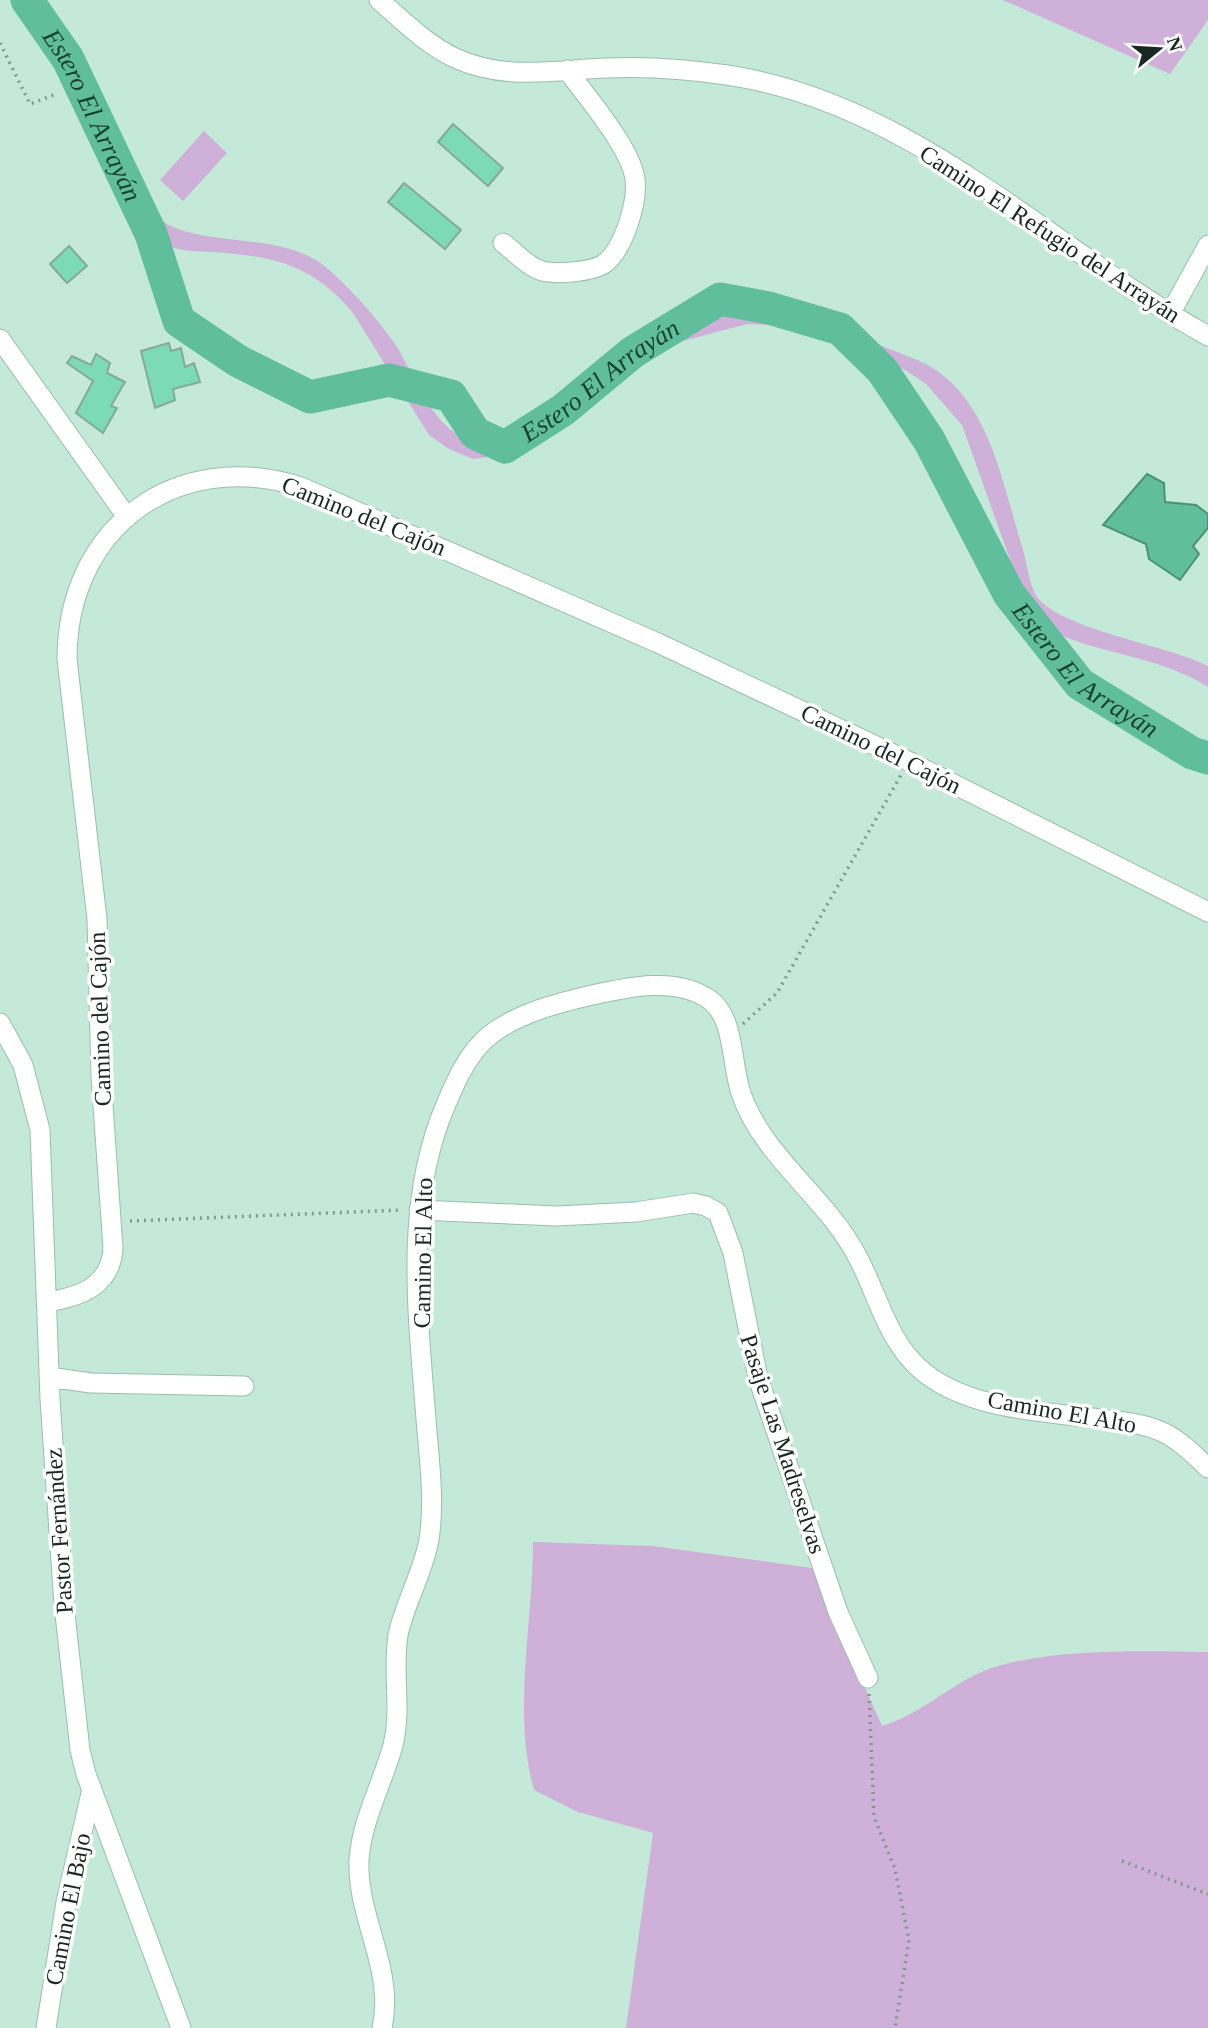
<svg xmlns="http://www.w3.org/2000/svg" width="1208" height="2028" font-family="'Times New Roman',serif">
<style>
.green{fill:#cfb0d8}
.water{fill:#60be9c;stroke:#4b9178;stroke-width:2}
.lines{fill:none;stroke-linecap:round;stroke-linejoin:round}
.river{stroke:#60be9c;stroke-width:33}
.building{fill:#7cdab7;stroke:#86a99a;stroke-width:2}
.minor-casing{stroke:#9abeae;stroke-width:21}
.path{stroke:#7e9a8e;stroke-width:3.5;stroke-dasharray:2 5;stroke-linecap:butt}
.minor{stroke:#fff;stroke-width:19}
.labels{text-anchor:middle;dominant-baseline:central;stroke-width:7;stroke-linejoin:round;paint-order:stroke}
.street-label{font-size:24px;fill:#1a2823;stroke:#fff}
.water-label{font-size:26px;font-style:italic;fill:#163f31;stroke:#fff}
</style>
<rect width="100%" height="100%" fill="#c4e9d9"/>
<path class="green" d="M18,0H42C78,54 95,117 129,173C135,184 140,198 148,208C185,255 279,225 328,269C354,292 377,318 397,347C418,381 437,443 487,442C531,441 543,414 574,390C616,358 710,304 764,307C782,308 801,317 818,323C851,335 884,346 917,360C989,390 1002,483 1023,550C1027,563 1029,585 1037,597C1060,629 1170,646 1208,666V687C1156,653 1089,655 1037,623L1023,596L962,425L926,384L905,370L818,338L771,325L747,324L683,341L621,372L559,427L518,453L473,459L449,449L429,435L353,313C312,264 273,256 212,252C191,251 173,252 157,238C140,225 132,210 121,193C82,131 63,58 18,0Z
M1003,0H1208V20L1170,74Z
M204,131L227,153L183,201L160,180Z
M533,1542L653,1546L812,1568L882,1726C918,1715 943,1691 975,1675C1031,1647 1145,1651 1208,1652V2028H626L653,1833L578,1812L534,1790C512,1711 533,1624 533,1542Z"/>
<path class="water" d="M1147,474L1164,483L1165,502L1196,505L1208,514V528L1193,546L1199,554L1180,580L1149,559L1146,544L1103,525Z"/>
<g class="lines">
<path class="river" id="s1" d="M27,0L68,59L151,234L179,321L238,361L310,397L389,380L451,396L475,433L505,447L563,410L633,352L720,299L769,308L840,329L882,370L929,440L1009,594L1080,684L1192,753L1208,758"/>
</g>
<path class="building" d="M453,124L503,168L488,186L438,142Z
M404,183L461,230L445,249L388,202Z
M69,246L87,266L67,283L50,264Z
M169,343L171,351L181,348L185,367L194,363L200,382L173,389L175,400L155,408L141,351Z
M96,354L110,363L107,373L125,382L111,406L117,408L103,433L76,413L93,381L67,363L72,356L91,365Z"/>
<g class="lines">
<g class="minor-casing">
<path id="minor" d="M379,0C403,21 426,44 455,58C505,81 553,70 606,68C646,66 687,69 727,75C914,103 1050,248 1208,336
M503,243C514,251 525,264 537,269C551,276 593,272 605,263C624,248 638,202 635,179C631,148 586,96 567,70
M1170,314L1208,245
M0,339L127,517
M0,1023L23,1065L40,1130L50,1399L64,1605L80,1750L86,1774L181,2028
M419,1210L557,1216L636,1212L693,1203L706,1206L718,1213L733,1253L758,1378L838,1612L868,1678
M47,1302C80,1297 111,1286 113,1248L101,1077L97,919L67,659C67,528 176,447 301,487L658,643L908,761L1208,912
M49,1377L91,1383L244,1386
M46,2028L66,1902L92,1789
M382,2028C395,1969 357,1919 359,1861C361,1821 383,1783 393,1745C402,1709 392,1672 398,1635C405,1602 423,1573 429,1540C435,1500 429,1459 426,1419C418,1314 403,1201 447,1102C457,1078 469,1052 490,1035C518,1013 558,1003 592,995C628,987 677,976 710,1000C735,1018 731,1065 741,1093C761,1153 820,1193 852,1247C876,1286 884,1337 920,1369C964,1408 1036,1411 1092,1418C1115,1421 1139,1422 1160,1431C1179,1439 1193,1454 1208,1468"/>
</g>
<path class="path" d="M0,43L30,104L56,94
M743,1024L777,993L901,775
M130,1221L402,1210
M869,1694L874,1817L895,1869L909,1940L895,2028
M1122,1861L1208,1894"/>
<use href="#minor" class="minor"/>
</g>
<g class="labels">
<g class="street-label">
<text transform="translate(1050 234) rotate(33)">Camino El Refugio del Arrayán</text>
<text transform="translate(364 516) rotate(22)">Camino del Cajón</text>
<text transform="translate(881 749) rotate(26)">Camino del Cajón</text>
<text transform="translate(100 1019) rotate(-92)">Camino del Cajón</text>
<text transform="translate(423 1253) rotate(-89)">Camino El Alto</text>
<text transform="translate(1062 1412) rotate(10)">Camino El Alto</text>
<text transform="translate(783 1444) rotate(72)">Pasaje Las Madreselvas</text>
<text transform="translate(59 1531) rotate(-94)">Pastor Fernández</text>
<text transform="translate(68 1909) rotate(-79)">Camino El Bajo</text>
</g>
<g class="water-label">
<text stroke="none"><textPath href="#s1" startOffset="133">Estero El Arrayán</textPath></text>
<text stroke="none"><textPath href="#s1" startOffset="847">Estero El Arrayán</textPath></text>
<text stroke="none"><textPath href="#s1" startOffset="1542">Estero El Arrayán</textPath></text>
</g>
</g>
<g transform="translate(1159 49) rotate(72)" stroke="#ffffff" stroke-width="5" paint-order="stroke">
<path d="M0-5L12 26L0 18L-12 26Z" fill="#1a2823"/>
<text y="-10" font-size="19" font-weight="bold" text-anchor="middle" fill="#1a2823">N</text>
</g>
</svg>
